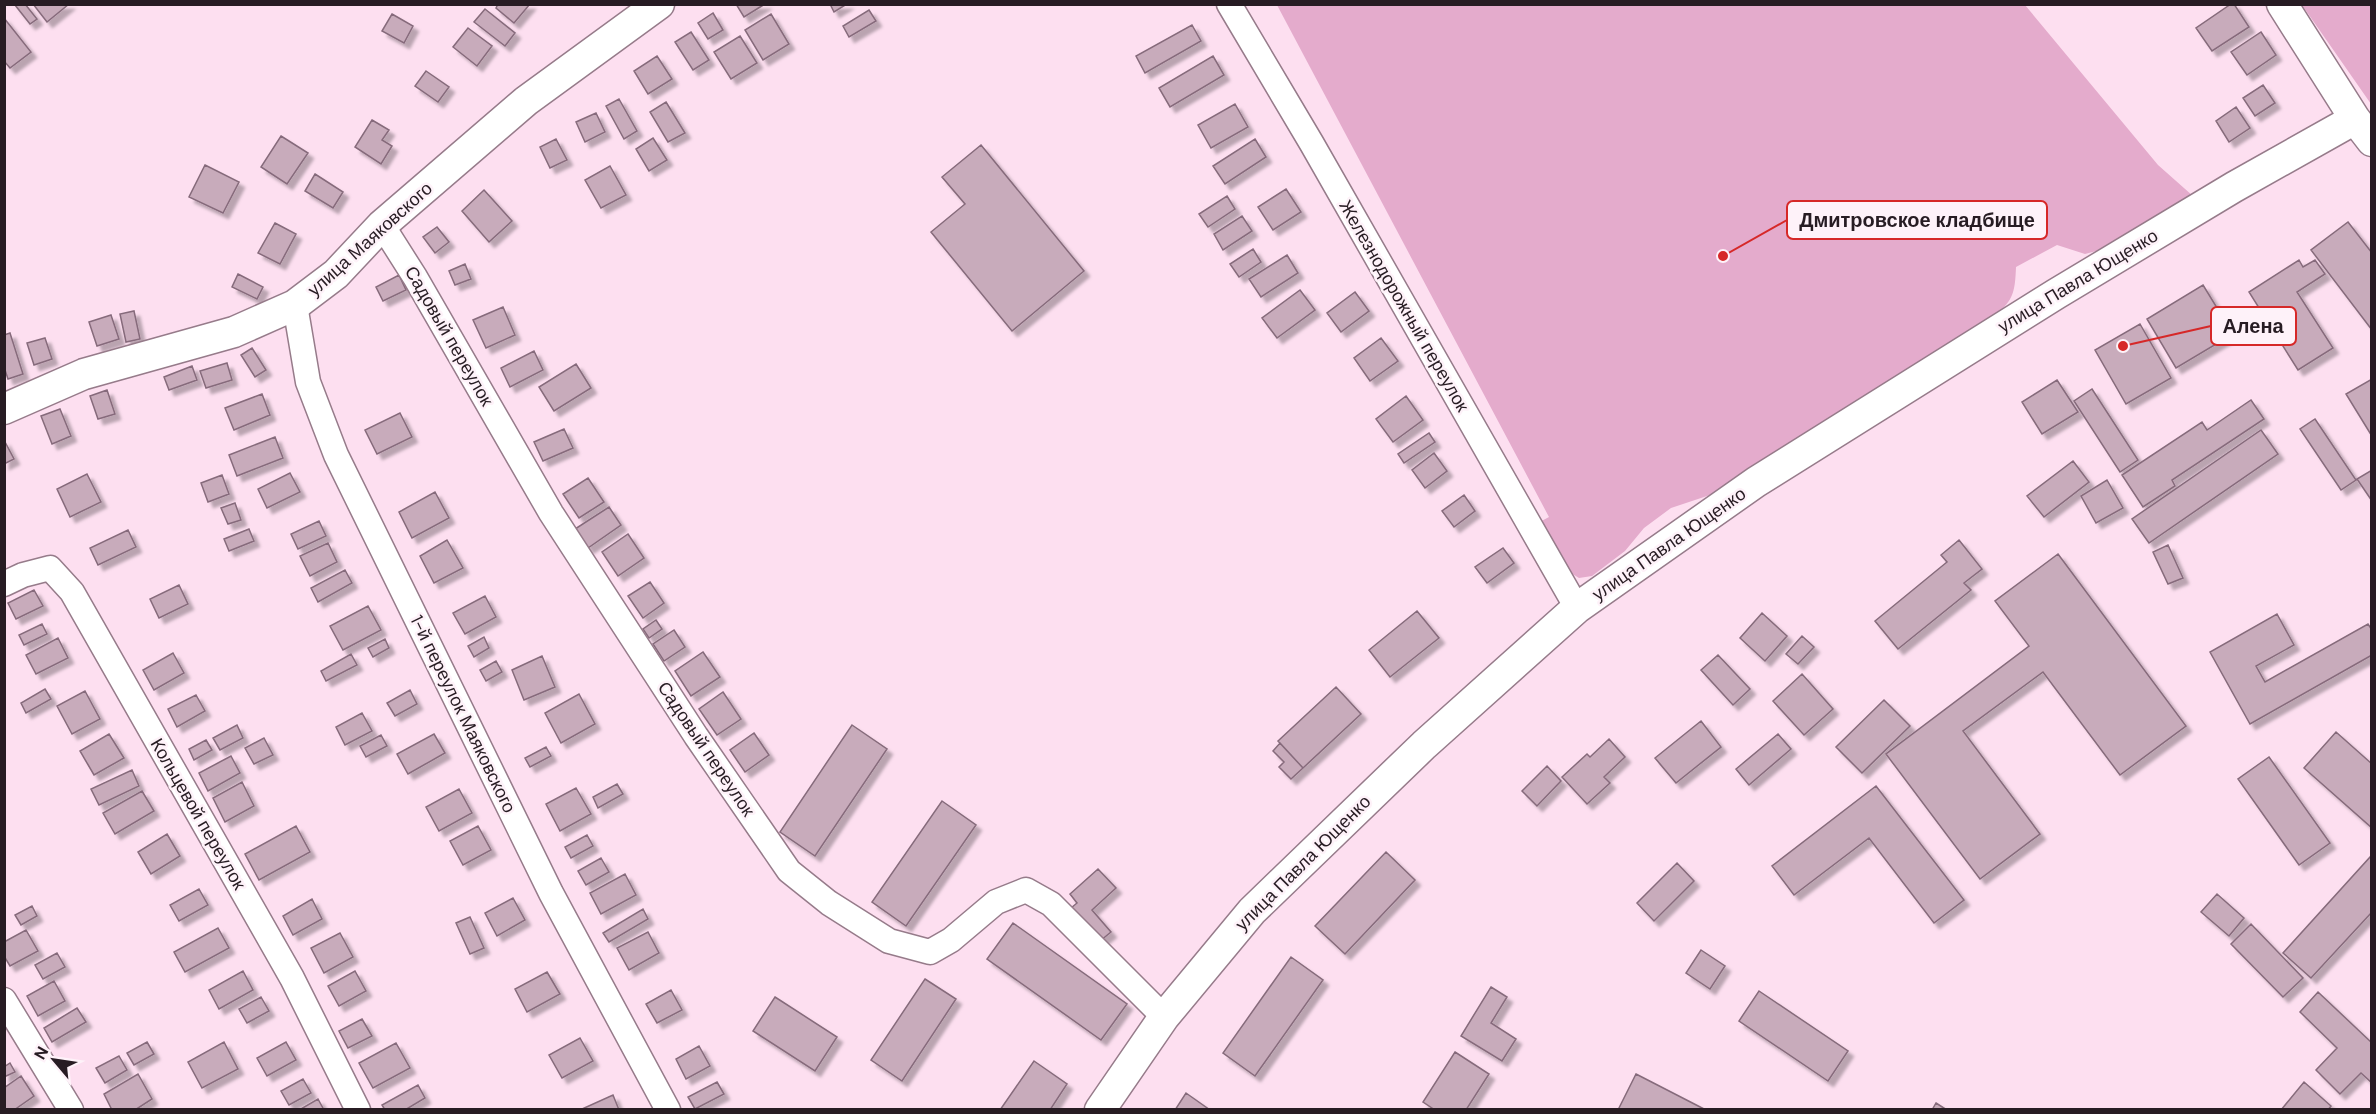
<svg xmlns="http://www.w3.org/2000/svg" width="2376" height="1114" font-family="'DM Sans',sans-serif">
<style>
.green{fill:#e4abcc}
.building{fill:#c8abbb;stroke:#866b7b;stroke-width:1.5;filter:url(#shadow)}
.lines{fill:none;stroke-linecap:round;stroke-linejoin:round}
.minor-casing{stroke:#967b8a;stroke-width:27}
.tertiary-casing{stroke:#967b8a;stroke-width:33}
.minor{stroke:#fff;stroke-width:24}
.tertiary{stroke:#fff;stroke-width:30}
.labels{text-anchor:middle;dominant-baseline:central;stroke-width:5;stroke-linejoin:round;paint-order:stroke}
.street-label{font-size:18px;fill:#271c23;stroke:#fef2f9}
.leader{fill:none;stroke:#d62828;stroke-width:2}
.callout-dot{fill:#d62828;stroke:#fef2f9;stroke-width:2}
.callout{fill:#fef2f9;stroke:#d62828;stroke-width:2}
.callout-label{font-size:20px;text-anchor:middle;font-weight:bold;fill:#271c23}
</style>
<defs>
<filter id="shadow"><feDropShadow dx="5.5" dy="5.5" stdDeviation="1.5" flood-color="#0004"/></filter>
</defs>
<rect width="100%" height="100%" fill="#fddff0"/>
<path class="green" d="M1277,5H2025L2158,165L2193,196L2100,250L2085,254L2057,245L2016,267C2015,294 2013,301 1992,318L1710,495L1671,508L1644,528L1625,551L1592,576L1579,578L1566,570L1536,524L1549,517Z
M2302,5H2371V104Z"/>
<path class="building" d="M25,4L37,19L30,24L15,5Z
M33,4H69L47,22Z
M498,4H530L514,23L496,8Z
M736,4H765L744,17Z
M830,4H847L834,12Z
M2231,4H2234L2249,27L2212,51L2196,28Z
M485,9L515,33L505,46L474,22Z
M869,10L876,21L849,37L843,26Z
M713,13L723,30L708,39L698,23Z
M392,14L413,26L404,43L382,31Z
M771,14L789,44L763,60L745,30Z
M4,18L31,52L10,68L4,61Z
M1192,25L1201,41L1145,73L1136,56Z
M468,28L492,46L477,66L453,47Z
M691,32L709,60L693,70L675,42Z
M2261,32L2276,55L2247,75L2231,52Z
M740,36L757,63L731,79L714,52Z
M657,56L672,79L648,94L634,71Z
M1213,56L1224,75L1170,107L1159,88Z
M426,71L449,87L438,102L415,86Z
M2263,85L2275,103L2255,116L2243,98Z
M619,99L637,131L624,139L606,106Z
M666,102L685,133L668,142L650,112Z
M1235,104L1248,127L1211,148L1198,125Z
M2236,107L2250,128L2229,142L2216,121Z
M596,113L605,132L585,142L576,122Z
M372,120L389,130L382,140L392,146L381,164L355,147Z
M281,136L308,153L287,184L261,167Z
M653,138L667,160L649,171L636,149Z
M556,139L567,160L550,168L540,147Z
M1255,139L1266,157L1225,184L1213,166Z
M981,145L1084,271L1012,331L931,232L965,204L942,177Z
M205,165L239,182L223,213L189,197Z
M610,166L626,195L601,208L585,180Z
M315,174L343,192L333,208L305,191Z
M1286,189L1301,212L1273,230L1258,207Z
M484,190L512,221L489,242L462,211Z
M1227,196L1235,209L1208,227L1199,214Z
M1242,216L1252,231L1223,250L1214,234Z
M2348,222L2372,253V330L2311,250Z
M275,223L296,234L280,264L258,253Z
M437,227L449,242L435,253L423,237Z
M1253,249L1261,262L1239,277L1230,264Z
M1287,255L1298,273L1261,297L1249,279Z
M2299,260L2303,267L2315,260L2325,274L2297,292L2333,348L2298,370L2249,292Z
M465,264L471,279L455,285L449,271Z
M238,274L263,287L257,299L232,287Z
M399,275L406,290L383,301L376,287Z
M2203,285L2233,334L2176,368L2147,319Z
M1300,290L1315,310L1277,338L1262,318Z
M1355,292L1369,311L1341,332L1327,313Z
M503,307L515,335L486,348L473,320Z
M134,311L140,339L126,342L120,314Z
M111,315L119,339L97,346L89,322Z
M2140,324L2171,378L2126,404L2095,350Z
M10,333L23,374L8,379L4,367V335Z
M45,338L52,359L34,365L27,343Z
M1381,338L1398,361L1370,381L1354,358Z
M252,348L266,370L255,377L241,355Z
M534,351L543,370L510,387L501,368Z
M227,363L232,380L206,388L200,371Z
M576,364L591,388L554,411L539,387Z
M192,366L197,380L169,390L164,377Z
M2372,379V431L2370,433L2346,394Z
M2057,380L2078,412L2042,434L2022,402Z
M2092,389L2138,460L2120,472L2074,401Z
M107,390L115,414L98,419L90,396Z
M262,394L270,415L234,430L225,408Z
M1406,396L1423,420L1393,442L1376,419Z
M2251,400L2264,419L2172,480L2175,486L2143,507L2122,475L2202,422L2207,430Z
M60,409L71,436L52,444L41,416Z
M400,413L412,437L377,454L365,430Z
M2315,419L2356,480L2341,490L2300,429Z
M564,429L573,448L543,461L534,442Z
M2261,430L2278,454L2149,543L2132,519Z
M1429,433L1435,442L1404,463L1398,454Z
M275,437L283,458L237,476L229,455Z
M4,440L14,459L4,464Z
M1434,453L1447,471L1425,488L1412,470Z
M2073,461L2089,482L2044,517L2027,496Z
M2372,470V501L2357,479Z
M290,473L300,492L267,508L258,489Z
M87,474L101,502L70,517L57,489Z
M222,475L229,494L208,502L201,483Z
M588,478L604,502L579,518L563,494Z
M2107,480L2123,508L2096,523L2081,496Z
M435,492L449,518L412,538L399,512Z
M1464,495L1475,511L1454,527L1442,511Z
M235,503L241,520L228,524L221,508Z
M609,507L621,525L588,548L575,529Z
M319,521L326,536L298,549L291,534Z
M249,529L254,541L229,551L224,539Z
M128,530L136,547L98,565L90,548Z
M628,534L644,558L618,576L602,552Z
M447,540L463,568L434,583L420,556Z
M1959,540L1982,569L1964,583L1971,590L1898,649L1875,621L1947,562L1941,555Z
M328,543L337,562L310,576L300,556Z
M2168,545L2183,578L2168,584L2153,552Z
M1503,548L1514,563L1487,583L1475,567Z
M2058,554L2186,726L2120,775L2043,672L1963,731L2040,834L1980,879L1886,754L2029,646L1995,601Z
M345,570L352,583L318,602L311,588Z
M650,582L664,603L643,618L628,596Z
M179,585L188,604L159,618L150,599Z
M34,590L43,606L16,619L8,603Z
M485,596L496,617L465,634L453,613Z
M368,606L381,630L343,650L330,626Z
M1417,611L1439,638L1390,677L1369,650Z
M1762,613L1787,636L1765,661L1740,638Z
M2277,614L2294,645L2256,666L2265,682L2368,624L2372,630V655L2250,724L2210,652Z
M656,620L662,629L649,638L643,629Z
M42,624L47,634L24,645L19,635Z
M674,630L685,647L664,661L653,644Z
M1802,636L1814,647L1798,664L1786,654Z
M484,637L489,648L474,657L468,646Z
M58,638L68,658L36,674L26,655Z
M385,639L389,648L373,657L368,648Z
M703,652L720,677L691,696L675,671Z
M173,653L184,673L154,690L143,670Z
M351,654L357,665L326,681L321,671Z
M1718,655L1750,689L1733,705L1701,670Z
M542,656L555,687L524,700L512,670Z
M496,661L502,672L486,681L480,670Z
M1802,674L1833,709L1804,735L1773,701Z
M1336,687L1361,714L1303,768L1278,741Z
M45,689L51,699L26,713L21,703Z
M410,690L417,704L395,716L387,703Z
M85,691L100,719L72,734L57,706Z
M723,692L741,719L717,735L699,709Z
M579,694L595,724L561,743L545,713Z
M196,695L205,711L177,727L168,709Z
M1884,700L1910,726L1862,773L1836,747Z
M362,713L372,731L345,745L336,727Z
M1701,721L1721,747L1676,783L1655,758Z
M237,725L243,738L220,750L213,738Z
M852,725L887,749L815,856L780,832Z
M2336,732L2372,764V828L2304,768Z
M754,733L769,755L745,772L730,750Z
M109,734L124,758L94,775L80,751Z
M434,734L445,753L408,774L397,754Z
M1778,734L1791,749L1749,785L1736,769Z
M381,735L387,746L366,757L360,746Z
M264,738L273,755L254,764L245,748Z
M1609,739L1625,757L1604,777L1610,783L1587,804L1562,777L1587,754L1590,757Z
M206,740L212,750L194,760L189,749Z
M1280,743L1303,768L1291,779L1279,767L1284,762L1273,751Z
M546,747L551,756L530,767L525,758Z
M231,756L240,773L208,791L199,773Z
M2269,757L2330,843L2299,865L2238,779Z
M1547,766L1561,781L1537,806L1522,791Z
M132,770L139,786L99,805L91,789Z
M242,782L254,806L225,822L213,798Z
M617,784L623,794L598,808L593,797Z
M1876,786L1964,900L1934,923L1869,838L1794,895L1772,866Z
M576,788L591,814L560,831L546,804Z
M459,789L472,813L439,831L426,807Z
M142,791L154,811L115,834L103,813Z
M942,801L976,825L906,926L872,902Z
M296,826L310,852L259,880L245,854Z
M478,826L491,850L463,865L450,841Z
M167,834L180,856L151,874L138,852Z
M587,835L593,846L571,858L565,847Z
M1386,852L1415,880L1345,954L1315,926Z
M2371,856L2372,912L2311,978L2283,953Z
M601,858L609,872L586,885L578,871Z
M1677,863L1694,881L1654,921L1637,903Z
M1098,869L1116,888L1092,910L1111,932L1100,941L1071,908L1077,903L1070,894Z
M625,874L636,895L601,914L590,893Z
M199,889L208,905L179,921L170,905Z
M2217,894L2244,918L2229,936L2201,912Z
M513,898L525,920L497,936L485,913Z
M312,899L322,919L293,935L283,916Z
M32,906L37,916L21,925L15,915Z
M643,909L648,919L609,942L603,933Z
M470,917L484,948L470,954L456,923Z
M1013,923L1127,1004L1101,1040L987,959Z
M2251,924L2303,978L2283,997L2231,944Z
M218,928L229,948L185,972L174,952Z
M26,930L38,951L10,966L4,956V942Z
M648,932L659,953L629,970L617,948Z
M340,933L353,957L324,973L311,948Z
M1701,950L1725,966L1710,989L1686,973Z
M57,953L65,967L43,979L35,965Z
M1291,957L1323,980L1255,1076L1223,1053Z
M243,971L253,990L219,1009L209,990Z
M355,971L366,991L339,1006L328,986Z
M547,972L560,994L527,1012L515,989Z
M925,979L956,999L902,1081L871,1060Z
M54,981L65,1001L38,1016L27,996Z
M1491,987L1507,997L1491,1023L1516,1039L1502,1061L1461,1036Z
M671,990L682,1010L657,1023L646,1004Z
M1759,991L1848,1051L1828,1081L1739,1021Z
M2318,992L2372,1043V1083L2361,1073L2340,1094L2316,1070L2337,1048L2300,1012Z
M261,997L269,1011L247,1023L239,1009Z
M775,997L837,1037L815,1071L753,1031Z
M77,1008L86,1022L52,1042L44,1028Z
M362,1019L372,1036L348,1048L339,1031Z
M580,1038L593,1061L562,1078L549,1055Z
M147,1042L154,1054L134,1065L127,1053Z
M224,1042L238,1069L202,1088L188,1062Z
M286,1042L296,1060L267,1076L257,1058Z
M396,1043L410,1068L373,1088L359,1063Z
M699,1046L710,1066L686,1079L676,1059Z
M1455,1052L1489,1074L1466,1110H1435L1423,1102Z
M119,1056L127,1070L105,1083L96,1068Z
M1034,1061L1067,1084L1050,1110H1000Z
M10,1063L15,1072L4,1077V1067Z
M138,1074L152,1099L135,1110H112L104,1094Z
M1636,1074L1706,1110H1618Z
M21,1076L34,1096L14,1110H4V1088Z
M303,1079L311,1093L289,1105L281,1091Z
M717,1082L724,1094L695,1109L688,1097Z
M2304,1082L2331,1106L2328,1110H2281Z
M418,1085L425,1098L405,1110H385L382,1105Z
M1186,1093L1210,1110H1175Z
M613,1095L619,1110H583L582,1109Z
M318,1099L324,1110H299Z
M1936,1103L1947,1110H1932Z"/>
<g class="lines">
<g class="minor-casing">
<path id="minor" d="M1229,4L1312,144L1577,608
M382,225L415,277L551,513L696,736L789,871L829,903L889,941L930,952L951,940L996,902L1026,890L1051,904L1164,1017
M295,305L308,382L336,455L551,893L668,1110
M4,584L23,575L50,568L72,592L292,978L358,1110
M4,1000L71,1110"/>
</g>
<g class="tertiary-casing">
<path id="tertiary" d="M2282,4L2355,119L2372,141
M4,409L84,374L234,332L295,305L336,274L382,225L526,101L659,4
M1100,1110L1164,1017L1252,911L1424,745L1577,608L1756,482L2056,294L2234,187L2355,119"/>
</g>
<use href="#minor" class="minor"/>
<use href="#tertiary" class="tertiary"/>
</g>
<g class="labels">
<g class="street-label">
<text transform="translate(370 239) rotate(-42)">улица Маяковского</text>
<text transform="translate(2078 281) rotate(-31)">улица Павла Ющенко</text>
<text transform="translate(1404 306) rotate(60)">Железнодорожный переулок</text>
<text transform="translate(449 336) rotate(60)">Садовый переулок</text>
<text transform="translate(1669 544) rotate(-35)">улица Павла Ющенко</text>
<text transform="translate(463 714) rotate(64)">1-й переулок Маяковского</text>
<text transform="translate(706 749) rotate(56)">Садовый переулок</text>
<text transform="translate(198 814) rotate(60)">Кольцевой переулок</text>
<text transform="translate(1303 863) rotate(-45)">улица Павла Ющенко</text>
</g>
</g>
<path class="leader" d="M1723 256L1787 220M2123 346L2211 326"/>
<g class="callout-dot">
<circle cx="1723" cy="256" r="6"/>
<circle cx="2123" cy="346" r="6"/>
</g>
<g class="callout">
<rect x="1787" y="201" width="260" height="38" rx="6"/>
<rect x="2211" y="307" width="85" height="38" rx="6"/>
</g>
<g class="callout-label">
<text x="1917" y="227">Дмитровское кладбище</text>
<text x="2253" y="333">Алена</text>
</g>
<rect width="2376" height="1114" fill="none" stroke="#271c23" stroke-width="12"/>
<g transform="translate(54 1060) rotate(299)" stroke="#fef2f9" stroke-width="4.5" paint-order="stroke">
<path d="M0-4.5L10 22L0 15L-10 22Z" fill="#271c23"/>
<text y="-9" font-size="16" font-weight="bold" text-anchor="middle" fill="#271c23">N</text>
</g>
</svg>
